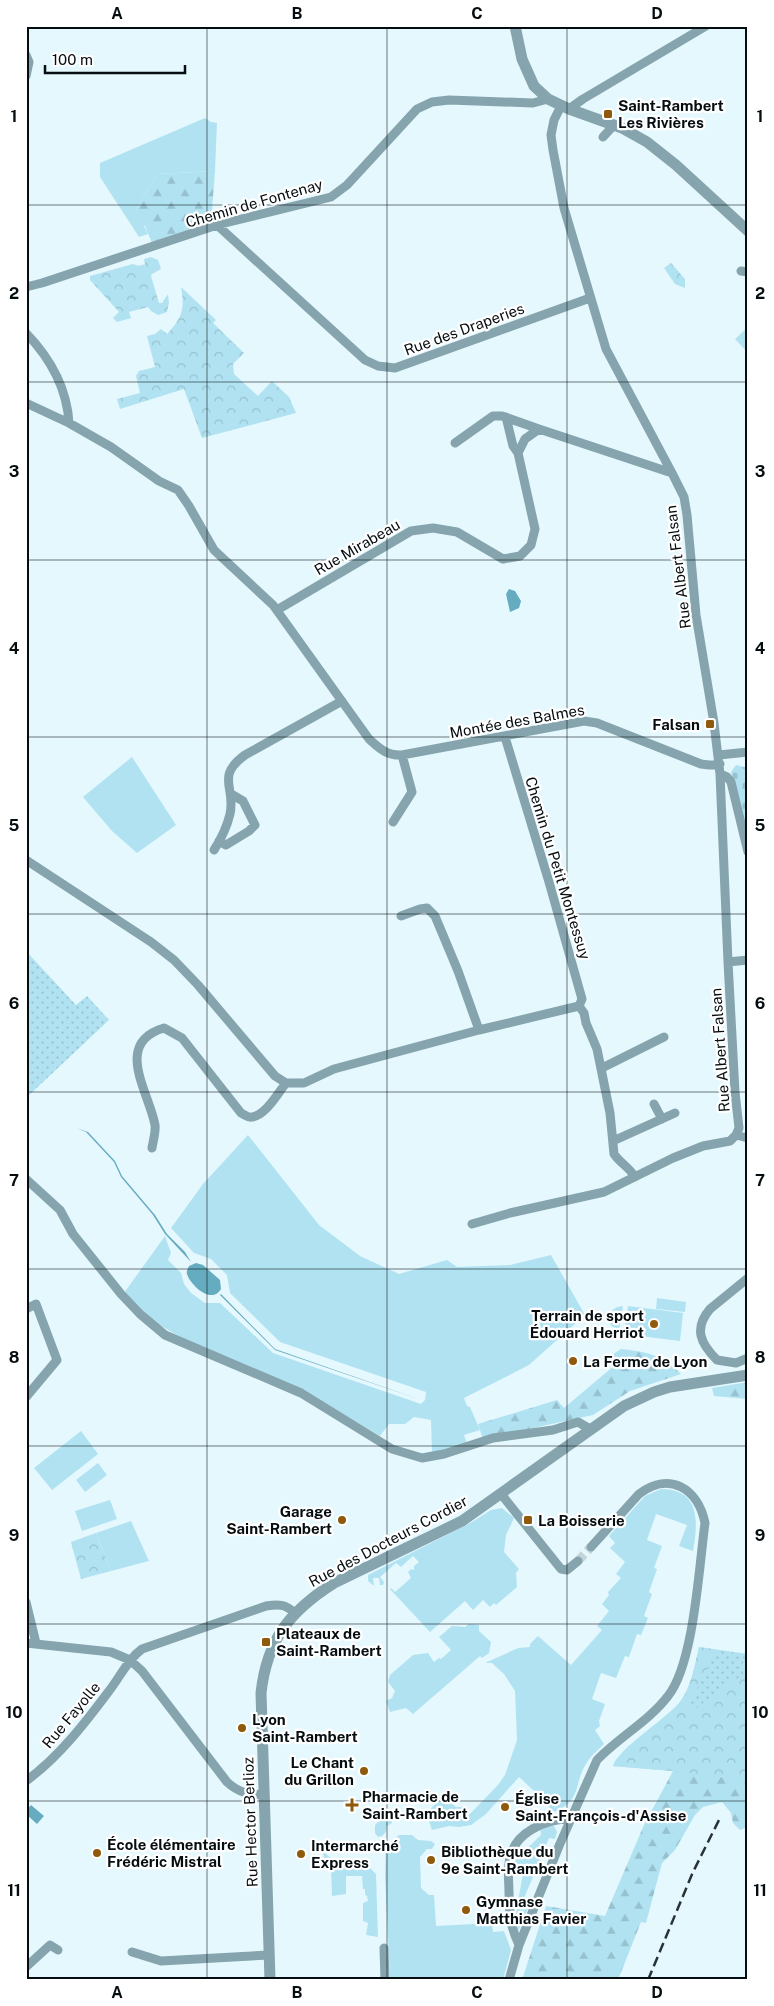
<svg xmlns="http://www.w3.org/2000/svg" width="774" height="2006" font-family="'Public Sans',sans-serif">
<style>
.grass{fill:#b1e2f2}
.forest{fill:url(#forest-firs)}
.cemetery{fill:url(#cemetery-stones)}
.park{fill:url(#park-crowns)}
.garden{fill:url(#garden-dots)}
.water{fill:#65acc1}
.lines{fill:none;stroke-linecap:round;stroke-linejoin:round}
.minor-tunnel{stroke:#c4d5da;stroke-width:9;stroke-dasharray:9 4.5;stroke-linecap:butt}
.minor{stroke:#86a4ad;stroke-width:9}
.tertiary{stroke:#86a4ad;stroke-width:11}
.rail{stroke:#293235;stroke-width:2.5;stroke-dasharray:10 5;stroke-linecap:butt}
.grid{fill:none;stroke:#060d10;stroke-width:1;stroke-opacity:0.55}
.poi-dot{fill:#8f5a0b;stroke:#fff;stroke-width:2}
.labels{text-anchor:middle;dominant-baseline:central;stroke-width:4.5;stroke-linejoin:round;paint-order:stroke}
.poi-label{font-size:15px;font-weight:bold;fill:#060d10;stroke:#fff;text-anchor:start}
.street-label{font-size:15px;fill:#060d10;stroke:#fff}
.neatline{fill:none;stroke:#060d10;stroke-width:2}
.grid-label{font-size:16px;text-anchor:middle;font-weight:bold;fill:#060d10}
</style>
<defs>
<pattern id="forest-firs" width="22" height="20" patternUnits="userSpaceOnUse" patternTransform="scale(1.25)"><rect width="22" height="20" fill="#b1e2f2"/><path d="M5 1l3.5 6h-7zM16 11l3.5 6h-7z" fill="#97c1ce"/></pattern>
<pattern id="cemetery-stones" width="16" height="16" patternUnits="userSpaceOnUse" patternTransform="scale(1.25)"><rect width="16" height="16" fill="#b1e2f2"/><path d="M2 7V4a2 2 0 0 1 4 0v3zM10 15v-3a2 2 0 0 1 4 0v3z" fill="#97c1ce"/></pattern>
<pattern id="park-crowns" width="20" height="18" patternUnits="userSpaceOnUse" patternTransform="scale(1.25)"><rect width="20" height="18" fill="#b1e2f2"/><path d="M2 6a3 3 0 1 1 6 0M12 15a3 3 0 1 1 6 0" fill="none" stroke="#97c1ce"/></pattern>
<pattern id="garden-dots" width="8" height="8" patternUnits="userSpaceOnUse" patternTransform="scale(1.25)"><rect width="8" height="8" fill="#b1e2f2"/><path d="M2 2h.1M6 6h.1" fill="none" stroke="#97c1ce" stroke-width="1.8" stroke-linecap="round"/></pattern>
</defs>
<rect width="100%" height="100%" fill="#e5f8fe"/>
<path class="grass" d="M205,118L211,122L217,123L215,171L157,174L136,210L148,234L139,237L100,177V163Z
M748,327V353L735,339Z
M132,757L176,825L137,853L112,831L83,797Z
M248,1135L319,1225L360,1256L399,1274L447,1260L457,1267L510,1265L551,1255L585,1315L529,1365L464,1398L467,1406L470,1407L480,1430L464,1435L467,1444L432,1453L431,1420L414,1417L405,1424H389L380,1436L303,1390L184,1339L156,1323L124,1293L165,1236L171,1253L168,1260L181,1273L184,1284L191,1293L205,1303H220L273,1353L421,1404L425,1400L426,1392L280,1342L230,1293L227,1275L211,1259L194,1253L171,1228L203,1184Z
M657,1298L686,1302L685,1312L656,1309Z
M623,1306L619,1330C603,1325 607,1307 623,1306Z
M628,1306L683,1313L680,1341L624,1334Z
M81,1431L98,1454L52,1490L34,1468Z
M98,1463L107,1475L85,1492L76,1480Z
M661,1489C701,1489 698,1523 693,1551L679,1546L687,1525L656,1514L647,1540L662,1546L654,1568L657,1569L649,1592L652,1594L644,1616L648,1618L641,1635L637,1634L629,1657L625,1656L616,1678L601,1673L592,1699L605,1704L599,1721L600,1726L595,1730L604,1744C599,1749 592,1755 588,1761C572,1783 584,1801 552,1813L548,1804L519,1777L486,1814L471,1825L459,1827L449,1826L432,1830C424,1810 430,1811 443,1796L456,1807H464L467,1817L498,1785L505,1775L517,1740L515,1691L504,1674L492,1663H485L518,1648L530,1647V1644L538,1636L571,1665L602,1630L597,1626L609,1611L602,1604L609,1595L608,1592L621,1578L616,1574L625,1562L610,1548L615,1543L609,1536L645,1496Z
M110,1500L117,1519L82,1531L75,1511Z
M502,1508L514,1518L506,1535L504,1552L519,1569L516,1573L517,1587L496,1605L494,1603L490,1607L483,1600L473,1610L465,1601L430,1632L390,1589L391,1588L395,1592L411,1578L408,1572L411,1569L414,1570V1566L419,1562L413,1556L401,1567L396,1563L380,1577L384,1582L383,1585H380L379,1578H373L374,1586L368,1581V1575L472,1522L491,1510Z
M131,1521L149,1561L111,1571L96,1533Z
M469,1624L479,1625V1631L491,1642L489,1653L482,1658L480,1656L413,1714L406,1708L390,1712L386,1701L392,1698L395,1691L388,1682L390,1675L413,1655L428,1653L434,1662L439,1658L441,1659L451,1650L439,1637L452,1626L465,1627Z
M392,1815V1823L387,1826L386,1832L382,1836L378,1837L375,1833V1825L385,1816Z
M549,1824L554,1826L557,1832L555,1839L549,1838L522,1903L529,1906L518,1932L514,1925L523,1873L510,1867L513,1856L517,1858L541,1835L540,1828Z
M399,1835H412L418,1840L431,1841L435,1844L432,1849H427L420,1857L421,1888L429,1895H434L436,1926L492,1923L493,1932L504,1931L511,1950L503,1980H390L385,1876L386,1847Z
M323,1851L338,1865L361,1859L376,1874L378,1937L366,1935L368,1923L363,1921V1903L368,1901L367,1896L365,1895V1889H363L362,1876H346V1894L332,1896L331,1867L324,1860Z"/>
<path class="forest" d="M215,171L211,223L152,243L145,226L137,221L136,210L157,174Z
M621,1349C646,1352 662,1354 681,1374L630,1391L593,1415L483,1439L478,1424L557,1400L564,1408L615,1365L609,1357Z
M748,1382V1399L714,1396L712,1388Z
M699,1647L743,1654L748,1652V1827L740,1830L733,1823L731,1813L722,1802L703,1807L695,1815L675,1850L662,1863L646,1923L641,1922L618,1980H522L546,1906L605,1916L644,1825L673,1771L613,1766C620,1747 664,1721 680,1702C691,1688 695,1665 699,1647Z"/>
<path class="cemetery" d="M736,765L748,768V842L731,772Z"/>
<path class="park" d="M151,257L158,260L161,269L152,274L151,276L159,303H162L168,294L169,303L167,312L158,315L151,311L148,307L129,312L131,318L117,322L113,318L119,312L90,280V276L133,264L139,266L145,264L144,259Z
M671,263L685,279V288L675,284L664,268Z
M181,287L216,320L213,323L244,353L233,364L234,374L258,396L272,381L289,397L296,413L202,438L184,389L120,409L117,399L140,393L136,376L139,371L155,367L147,336L155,334L161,329L167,334C182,318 185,310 181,287Z
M96,1533L111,1571L81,1579L71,1542Z
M699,1647L748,1654V1781L673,1771L613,1766C620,1747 664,1721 680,1702C691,1688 695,1665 699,1647Z"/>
<path class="garden" d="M26,951L76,1005L87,996L109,1020L26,1098Z
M716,1650L743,1654V1675C725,1685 709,1699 692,1711L689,1706Z"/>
<path class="water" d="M509,589L515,591L521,601L519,608L510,612L506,594Z
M26,1062L76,1128L88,1132L115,1161L122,1176L155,1215L167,1234L185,1252L191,1262L165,1234L153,1215L121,1177L114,1162L86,1132L76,1128Z
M196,1263L203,1265L220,1280L221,1289C211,1306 189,1283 187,1274C186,1271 188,1269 189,1266Z
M221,1294L275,1349L424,1401L275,1350L220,1295Z
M31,1805L44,1816L37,1824L26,1814V1811Z"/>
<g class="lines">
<path class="minor-tunnel" d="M578,1561L591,1547"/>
<path class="minor" d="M26,55L29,62L26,76
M561,106L554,120L551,135L553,150L564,208L606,349L672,473L684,497L687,515L696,615L714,723L720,774L728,962L735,1092L739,1128L736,1135
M569,109L583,99L706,26
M603,137L614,125
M217,225L365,360L378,366L395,368L590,298
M741,271L748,272
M26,287L42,283L217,225L331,197L347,185L417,109L432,102L449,100L533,103L548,99
M26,333C50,358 67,388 69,423
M26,403L69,423L111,447L159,481L178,490L189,506L214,550L273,605L369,739C379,748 387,756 402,755L584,721L597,723L701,764L709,765L720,764
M506,417L513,446L518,453
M455,443L493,416H502L539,429
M277,610L411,531L433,528L457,532L503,559L520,556L531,545L535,529L518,453L525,439L539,429L672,473
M505,737L549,882L582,999L579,1006
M719,755L748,752
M720,774L727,777L731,782L748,852
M393,822L412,792L402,755
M219,841L226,845L249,831L255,825L243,801L231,794
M214,850C221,839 227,827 230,814C236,787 215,777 245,755L342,701
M26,860L151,942L174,960L198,985L275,1076L286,1083H304L334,1069L479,1030L579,1006
M401,916L420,909L427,908L435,916L458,971L479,1030
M728,962L748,960
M579,1006L584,1013L586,1023L597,1049L610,1113L614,1154C620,1163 629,1167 635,1177
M602,1068L664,1037
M654,1104L662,1119
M736,1135L748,1138
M613,1141L675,1113
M152,1148C153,1141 156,1132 155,1125C149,1092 113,1043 164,1028L182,1038L241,1113C245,1115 248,1118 252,1117C266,1115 278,1093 286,1083
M26,1179L60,1210L73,1234L121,1294L140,1314L165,1335L301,1393L392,1449L422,1458L444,1454L493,1438L553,1430L578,1422L590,1429
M472,1224L510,1213L604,1192L673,1158L703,1146L730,1141L736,1135
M748,1278L710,1309C693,1329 701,1344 717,1360L736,1363L748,1358
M26,1309L36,1304L57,1360L26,1397
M501,1494L561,1569L567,1570L578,1561
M26,1602L36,1643
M26,1643L111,1652L130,1660L142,1671L227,1782C239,1793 248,1794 264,1795
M26,1781C59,1757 85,1723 109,1691C120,1677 128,1659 142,1649L266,1606C279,1604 285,1604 295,1613
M519,1945C509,1923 510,1916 509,1893C509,1882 507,1869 510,1858C515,1832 546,1819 570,1819
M384,1948L385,1980
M132,1952L161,1961L269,1955
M26,1967L50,1945L58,1950
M509,1980L519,1945L559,1846L597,1760C619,1737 649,1721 668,1696C694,1664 699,1566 705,1523C698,1488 669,1471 639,1494L591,1547"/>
<path class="tertiary" d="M515,26L522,59L534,86L548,99L569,109L622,128L647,142L676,165L748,231
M270,1980L261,1693C267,1639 290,1611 334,1583L462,1521L624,1406L654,1392L670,1387L748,1375"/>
<path class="rail" d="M648,1980L693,1872L720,1818"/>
</g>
<path class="grid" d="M207,26V1980M387,26V1980M567,26V1980M26,205H748M26,382H748M26,560H748M26,737H748M26,914H748M26,1092H748M26,1269H748M26,1446H748M26,1624H748M26,1801H748"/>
<g class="poi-dot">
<rect x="603" y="109" width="10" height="10" rx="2.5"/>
<rect x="705" y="719" width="10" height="10" rx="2.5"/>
<circle cx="654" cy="1324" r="5"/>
<circle cx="573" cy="1361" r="5"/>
<circle cx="342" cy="1520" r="5"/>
<rect x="523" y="1515" width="10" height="10" rx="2.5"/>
<rect x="261" y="1637" width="10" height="10" rx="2.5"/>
<circle cx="242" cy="1728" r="5"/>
<circle cx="364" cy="1771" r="5"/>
<path d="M349.5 1797.5h5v5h5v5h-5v5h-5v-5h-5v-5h5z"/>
<circle cx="505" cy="1807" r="5"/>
<circle cx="97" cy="1853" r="5"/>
<circle cx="301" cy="1854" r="5"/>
<circle cx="431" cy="1860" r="5"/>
<circle cx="466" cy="1910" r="5"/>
</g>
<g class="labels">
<g class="poi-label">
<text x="618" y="105">Saint-Rambert<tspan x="618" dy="17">Les Rivières</tspan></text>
<text x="700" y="724" text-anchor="end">Falsan</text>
<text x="644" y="1315" text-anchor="end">Terrain de sport<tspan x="644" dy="17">Édouard Herriot</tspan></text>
<text x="583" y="1361">La Ferme de Lyon</text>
<text x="332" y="1511" text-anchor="end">Garage<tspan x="332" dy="17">Saint-Rambert</tspan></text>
<text x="538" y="1520">La Boisserie</text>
<text x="276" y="1633">Plateaux de<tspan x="276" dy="17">Saint-Rambert</tspan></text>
<text x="252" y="1719">Lyon<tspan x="252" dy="17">Saint-Rambert</tspan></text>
<text x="354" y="1762" text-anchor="end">Le Chant<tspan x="354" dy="17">du Grillon</tspan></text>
<text x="362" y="1796">Pharmacie de<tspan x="362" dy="17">Saint-Rambert</tspan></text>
<text x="515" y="1798">Église<tspan x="515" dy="17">Saint-François-d'Assise</tspan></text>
<text x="107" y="1844">École élémentaire<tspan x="107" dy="17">Frédéric Mistral</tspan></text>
<text x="311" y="1845">Intermarché<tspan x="311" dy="17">Express</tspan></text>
<text x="441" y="1851">Bibliothèque du<tspan x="441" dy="17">9e Saint-Rambert</tspan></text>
<text x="476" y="1901">Gymnase<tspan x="476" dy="17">Matthias Favier</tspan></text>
</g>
<g class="street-label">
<text transform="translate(254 203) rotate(-16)">Chemin de Fontenay</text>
<text transform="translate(464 329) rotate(-20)">Rue des Draperies</text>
<text transform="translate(357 547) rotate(-30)">Rue Mirabeau</text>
<text transform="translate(678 567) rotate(-97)">Rue Albert Falsan</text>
<text transform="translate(517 721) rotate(-10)">Montée des Balmes</text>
<text transform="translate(558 868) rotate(73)">Chemin du Petit Montessuy</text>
<text transform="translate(720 1050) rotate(-94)">Rue Albert Falsan</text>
<text transform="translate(388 1541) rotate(-28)">Rue des Docteurs Cordier</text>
<text transform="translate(71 1715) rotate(-50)">Rue Fayolle</text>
<text transform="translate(250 1822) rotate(-92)">Rue Hector Berlioz</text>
</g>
</g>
<rect width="774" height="2006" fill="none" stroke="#ffffff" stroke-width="55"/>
<path d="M45 65v8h140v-8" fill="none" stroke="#060d10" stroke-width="2.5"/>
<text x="52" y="65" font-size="15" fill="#060d10" stroke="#ffffff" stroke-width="4" paint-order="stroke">100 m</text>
<rect x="28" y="28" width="718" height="1950" class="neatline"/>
<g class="grid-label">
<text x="117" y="19">A</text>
<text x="297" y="19">B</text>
<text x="477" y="19">C</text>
<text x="657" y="19">D</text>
<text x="14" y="122">1</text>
<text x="760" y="122">1</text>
<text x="14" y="299">2</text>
<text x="760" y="299">2</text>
<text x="14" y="477">3</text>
<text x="760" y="477">3</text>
<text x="14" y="654">4</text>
<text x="760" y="654">4</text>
<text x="14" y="831">5</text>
<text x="760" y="831">5</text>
<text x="14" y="1009">6</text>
<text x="760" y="1009">6</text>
<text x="14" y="1186">7</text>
<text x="760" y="1186">7</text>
<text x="14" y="1363">8</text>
<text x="760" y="1363">8</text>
<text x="14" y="1541">9</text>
<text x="760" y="1541">9</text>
<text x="14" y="1718">10</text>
<text x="760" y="1718">10</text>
<text x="14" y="1896">11</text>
<text x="760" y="1896">11</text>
<text x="117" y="1998">A</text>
<text x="297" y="1998">B</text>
<text x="477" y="1998">C</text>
<text x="657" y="1998">D</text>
</g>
</svg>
